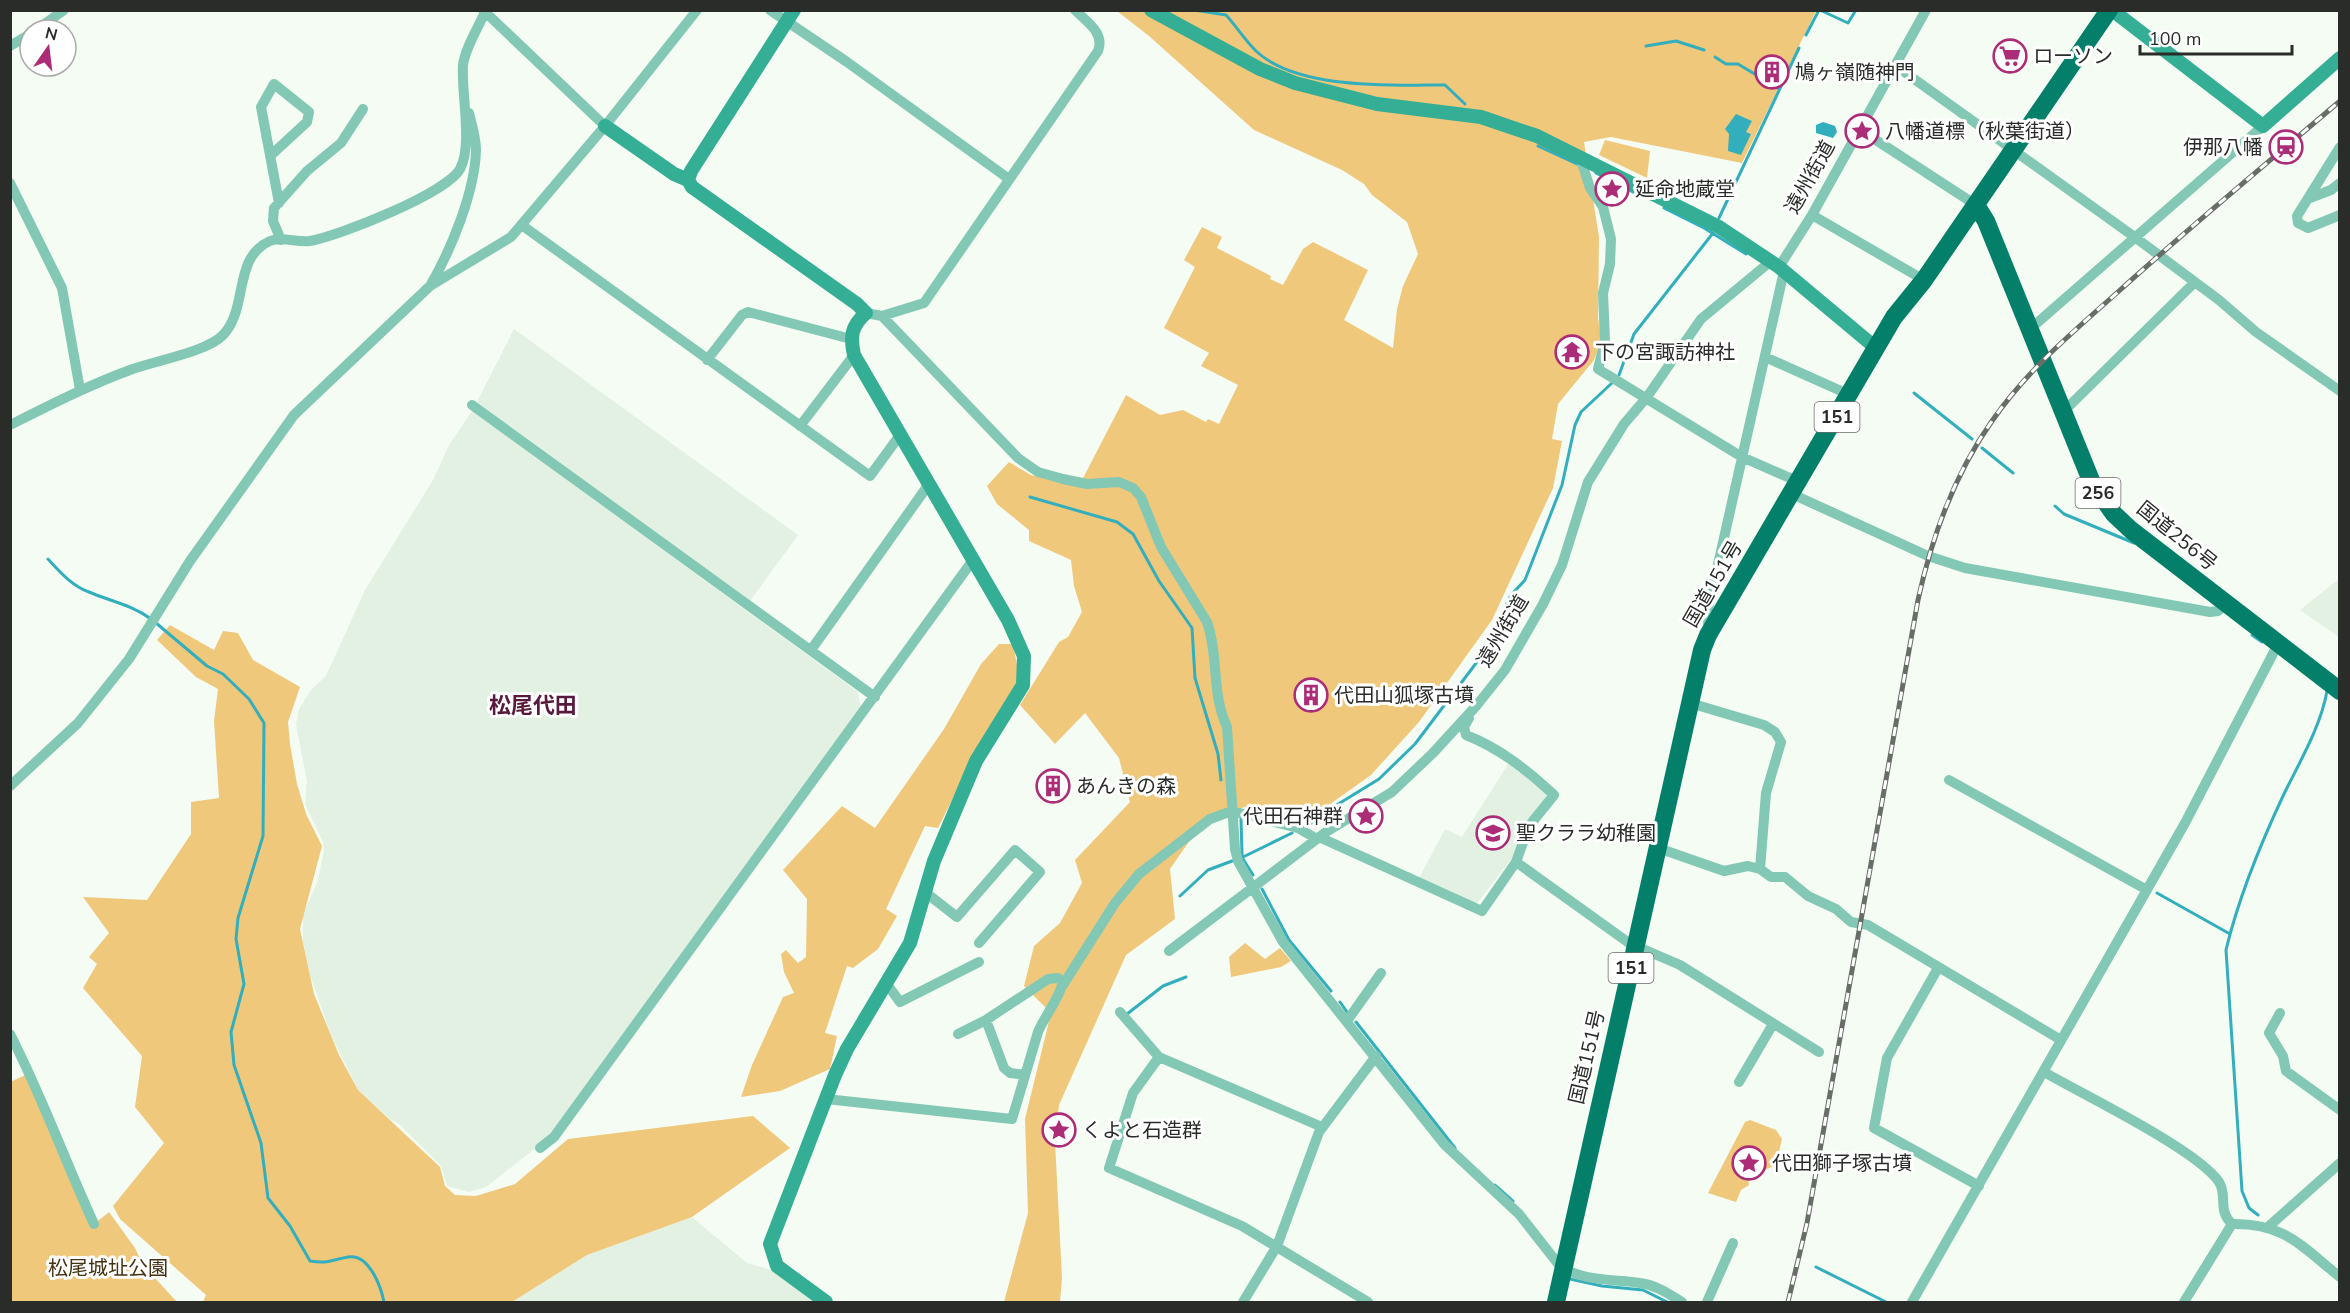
<svg xmlns="http://www.w3.org/2000/svg" width="2350" height="1313" font-family="'Nunito Sans','Noto Sans JP',sans-serif">
<style>
.built{fill:#e3f1e2}
.green{fill:#f0c87c}
.water{fill:#33aebd}
.lines{fill:none;stroke-linecap:round;stroke-linejoin:round}
.stream{stroke:#33aebd;stroke-width:3}
.street{stroke:#83c8b5;stroke-width:10}
.secondary{stroke:#34ae94;stroke-width:14}
.highway{stroke:#04806a;stroke-width:18}
.rail-casing{stroke:#686d68;stroke-width:5}
.rail{stroke:#fff;stroke-width:3;stroke-dasharray:9;stroke-linecap:butt}
.labels{text-anchor:middle;dominant-baseline:central;stroke-width:6;stroke-linejoin:round;paint-order:stroke}
.shield{fill:#fff;stroke:#696b69;stroke-width:1.5}
.shield-label{font-size:18px;font-weight:bold;fill:#292c29}
.poi-label{font-size:20px;fill:#292c29;stroke:#fff;text-anchor:start}
.street-label{font-size:20px;fill:#292c29;stroke:#fff}
.park-label{font-size:20px;fill:#443312;stroke:#fff}
.quarter-label{font-size:22px;font-weight:bold;fill:#57193c;stroke:#fff}
</style>
<rect width="100%" height="100%" fill="#f4fcf3"/>
<path class="built" d="M514,329L798,535L750,601L477,402Z
M472,411L858,692L861,709L552,1135L486,1187L469,1192L447,1186L441,1166L399,1124L390,1119L358,1090L331,1035L310,975L303,941V915L318,880L324,850L323,842L305,804L307,781L296,725L299,709L311,690L326,676L365,590L433,480L449,445Z
M2339,579V637L2300,610Z
M1510,761L1547,794L1512,858L1478,902L1473,905L1418,880L1445,829L1462,837Z
M692,1217L747,1263L772,1270L815,1302H512L587,1255Z"/>
<path class="green" d="M1117,11H1816L1742,163L1611,137L1584,142L1599,237L1598,318L1602,341L1594,360L1558,404L1552,439L1562,441L1553,488L1492,620L1419,722L1371,775L1305,822L1244,807L1197,830L1170,869L1175,919L1126,955L1059,1105L1055,1142L1062,1278L1060,1302H1004L1028,1213L1025,1119L1051,1013L1024,986L1034,946L1060,923L1082,883L1075,860L1130,802L1119,758L1085,713L1055,744L1020,705L1059,642L1068,637L1082,612L1074,586L1071,560L1029,541V530L997,504L987,486L1009,462L1031,475L1079,486L1126,395L1160,415L1183,410L1206,422L1208,419L1219,424L1238,385L1201,366L1209,353L1164,328L1195,267L1184,260L1202,227L1222,237L1217,248L1271,276L1270,279L1283,285L1303,249L1313,242L1368,270L1344,320L1393,348L1397,309L1403,286L1418,254L1407,222L1372,195L1364,184L1342,170L1254,130L1149,36Z
M1605,140L1650,151L1647,178L1599,155Z
M170,625L214,650L223,631L238,633L253,660L300,687L288,722L290,744L297,784L306,814L322,846L300,929L314,994L339,1055L358,1090L440,1167L445,1186L455,1195L476,1196L515,1184L568,1139L753,1116L790,1148L692,1217L587,1255L512,1302H203L206,1295L120,1219L113,1206L164,1143L135,1107L142,1056L83,988L97,964L89,957L109,933L83,897L147,900L191,834V802L219,798L214,721L218,689L196,677L157,640Z
M999,644H1013L1020,680L982,740L938,828L925,826L886,909L897,916L878,949L853,968L847,966L825,1033L837,1036L830,1069L780,1091L741,1097L752,1065L783,997L794,993L784,972L781,954L786,950L798,963L806,957L807,899L783,870L842,806L875,828L944,729L981,664Z
M1245,943L1265,959L1280,948L1291,961L1281,967L1231,977L1229,957Z
M30,1073L94,1224L109,1212L135,1248L143,1265L177,1302H11L10,1082Z
M1750,1120L1776,1130L1782,1139L1776,1165L1748,1177L1749,1185L1741,1190L1736,1202L1708,1193L1745,1122Z"/>
<path class="water" d="M1736,114L1752,121L1746,132L1751,134L1741,155L1728,151L1729,134L1725,129Z
M1823,122L1835,126L1837,132L1833,138L1816,133V125Z"/>
<g class="lines">
<path class="stream" d="M1194,10L1226,15C1236,26 1245,40 1256,51C1297,90 1392,85 1445,85L1465,104
M1820,10L1848,23L1856,10
M1806,35L1819,10
M1646,46L1676,41L1704,50
M1715,57L1726,64H1738L1778,88
M1538,146L1577,164
M1596,173L1633,192
M1664,208L1704,228L1746,254
M1719,218L1799,48
M1619,375L1634,334L1713,233
M1914,393L1972,439
M1982,448L2013,473
M1030,497L1117,522L1133,534L1159,581L1192,628L1195,678L1218,754L1221,780
M2055,506L2064,514L2134,543
M48,559C60,572 72,586 89,592C110,601 132,605 151,619
M156,623L207,666L223,674L249,699L264,723L263,836L238,918L236,939L244,984L231,1032L234,1065L261,1143L268,1198L290,1226L310,1261C328,1264 331,1260 348,1257C369,1253 381,1287 384,1302
M2252,635L2262,642
M1241,819L1242,855
M1307,826L1322,814L1379,779L1415,744L1483,654L1511,595L1525,580L1562,485L1575,425L1581,412L1613,382
M1241,858L1292,833
M1243,859L1253,875
M1262,889L1289,940L1331,991
M2157,893L2230,934
M1180,896L1208,870L1232,861
M1340,1002L1347,1012
M1127,1014L1163,986L1186,977
M1356,1022L1455,1148
M1495,1185L1513,1201
M2258,1215L2249,1208L2242,1191L2226,950C2238,900 2261,843 2283,796C2299,763 2321,726 2327,691
M1816,1267L1886,1302
M1570,1279L1602,1286L1643,1290L1667,1302"/>
<path class="street" d="M483,10L605,126
M770,10L847,62L1009,179
M36,30L64,10
M10,46L30,34
M1896,66L2136,238L2219,300L2256,332L2340,391
M1859,129L1976,205
M2340,147L2297,216L2298,223L2308,228L2340,215
M270,156L307,122L309,112L274,84L261,107L279,203
M1580,157L1590,188L1603,207L1611,239L1610,264L1603,293L1605,341L1598,369L1742,457L1799,482
M10,183L62,288L80,390
M2310,198L2331,190L2340,183
M1812,215L1924,280
M523,226L870,476L900,435
M281,240L273,221L274,208L307,171L341,143L363,109
M1779,267L1812,215L1926,10
M430,286C451,250 475,192 476,150C476,138 472,125 469,113
M866,313L882,316L1018,458L1038,472L1063,479L1087,484L1119,482L1133,488L1141,497L1161,547L1207,622C1219,656 1211,693 1227,727L1235,849L1238,861L1283,942L1444,1144L1519,1214L1559,1265C1581,1282 1614,1279 1640,1283C1656,1285 1669,1294 1682,1302
M882,316L924,303L1098,51C1105,33 1087,22 1075,10
M2030,329L2263,126
M1765,357L1850,395
M707,360L742,315L748,312L851,339
M472,405L875,697
M2063,412L2195,282
M10,425C50,405 89,385 130,370C154,361 207,352 223,335C249,308 232,258 270,241C282,236 298,243 310,241C339,236 447,193 460,169C473,146 461,92 463,65C465,48 479,26 486,10
M800,426L854,355
M1792,494L1928,556L1965,568L2210,612L2218,611L2226,604
M1708,631V609L1784,271
M811,650L929,484
M1469,718L1464,727L1466,735C1501,749 1527,770 1554,795L1529,826L1516,862L1629,943L1680,965L1819,1052
M1949,780L2147,890
M10,786L78,723L129,659L190,561L294,415L430,286L511,237L605,126L697,10
M1319,837L1482,911L1516,862
M1658,848L1724,871L1748,866L1760,869L1766,793L1781,742L1775,732L1764,725L1690,703
M1760,869L1771,877H1785L1808,896L1836,909L1851,922L1868,925L2061,1040
M925,892L957,917L1015,850L1040,872L979,943
M1169,951L1326,832L1392,792L1433,753L1477,705L1505,670L1543,604L1562,565L1588,482L1624,424L1647,397L1701,319L1771,261
M1938,968L1887,1058L1874,1128L1979,1186
M886,983L900,1002L979,962
M1063,985L1115,903L1139,874L1210,819L1232,811L1298,828L1317,839
M1120,1012L1159,1057
M2280,1013L2269,1033L2283,1056L2286,1071L2340,1110
M986,1020L1004,1068L1010,1073L1025,1075
M1347,1021L1381,973
M10,1034C42,1096 65,1161 94,1224
M2044,1072C2082,1094 2198,1150 2219,1182C2228,1196 2217,1210 2232,1224C2285,1223 2301,1246 2340,1277
M1739,1082L1773,1024
M826,1099L1012,1119L1038,1032C1043,1019 1064,991 1062,981L1058,978L1048,979L986,1020L958,1034
M1322,1127L1159,1057L1133,1093L1109,1168L1242,1226L1368,1302
M540,1148L554,1137L973,560
M2268,1227L2340,1163
M1243,1302L1277,1246L1319,1132L1376,1056
M1707,1302L1733,1243
M1912,1302L2185,823L2278,644
M2184,1302L2232,1224"/>
<path class="secondary" d="M794,10L691,171L688,180L692,187L857,304L866,313C851,326 850,337 854,355L1008,620L1024,656L1023,685L976,761L934,861L910,943L847,1049L835,1075L770,1244L777,1266L826,1302
M1151,10L1260,69L1295,83L1377,104L1481,117L1537,136L1719,227L1779,267L1876,348
M2112,10L2263,126L2340,58
M605,126L674,174L688,180"/>
<path class="highway" d="M1976,205L1986,221L2092,483L2114,514L2131,530L2340,691
M1556,1302L1702,650L1708,635L1894,317L1924,280L2109,10"/>
<g class="rail-casing">
<path id="rail" d="M1788,1302L1807,1223L1918,600C1932,536 1954,475 1992,421C2027,370 2073,332 2119,291C2191,226 2266,164 2340,101"/>
</g>
<use href="#rail" class="rail"/>
</g>
<defs>
<g id="supermarket-ring" transform="scale(1.725)"><circle r="9.5" fill="#fff" stroke="#ad2c78" stroke-width="1.5"/><path d="M-6-5.5h2.5l.6 2H6L4.5 2H-2.5L-4.4-4H-6ZM-1.5 3.2a1.3 1.3 0 1 0 .1 0ZM3 3.2a1.3 1.3 0 1 0 .1 0Z" fill="#ad2c78"/></g>
<g id="building-ring" transform="scale(1.725)"><circle r="9.5" fill="#fff" stroke="#ad2c78" stroke-width="1.5"/><path d="M-4-6H4V6H1V3H-1V6H-4ZM-2.5-4.3h1.7v1.8h-1.7ZM.8-4.3h1.7v1.8H.8ZM-2.5-1h1.7V.8h-1.7ZM.8-1h1.7V.8H.8Z" fill="#ad2c78"/></g>
<g id="sight-ring" transform="scale(1.725)"><circle r="9.5" fill="#fff" stroke="#ad2c78" stroke-width="1.5"/><path d="M0-6L1.8-2.2L6-1.7L2.9 1.2L3.7 5.4L0 3.3L-3.7 5.4L-2.9 1.2L-6-1.7L-1.8-2.2Z" fill="#ad2c78"/></g>
<g id="station-ring" transform="scale(1.725)"><circle r="9.5" fill="#fff" stroke="#ad2c78" stroke-width="1.5"/><path d="M-3-6H3Q5-6 5-4V2Q5 4 3 4L4.5 6H3L1.5 4h-3L-3 6H-4.5L-3 4Q-5 4-5 2V-4Q-5-6-3-6ZM-3.5-4v3h7v-3ZM-3.5 1v1.5H-2V1ZM2 1v1.5H3.5V1Z" fill="#ad2c78"/></g>
<g id="temple-ring" transform="scale(1.725)"><circle r="9.5" fill="#fff" stroke="#ad2c78" stroke-width="1.5"/><path d="M0-6L5-2H3V0L6.5 2.5H4V6H1.5V3h-3V6H-4V2.5H-6.5L-3 0V-2H-5Z" fill="#ad2c78"/></g>
<g id="school-ring" transform="scale(1.725)"><circle r="9.5" fill="#fff" stroke="#ad2c78" stroke-width="1.5"/><path d="M0-5L7-2L0 1L-7-2ZM-4 1L0 2.5L4 1V4Q0 6-4 4Z" fill="#ad2c78"/></g>
</defs>
<g fill-rule="evenodd">
<use href="#supermarket-ring" x="2010" y="56"/>
<use href="#building-ring" x="1772" y="72"/>
<use href="#sight-ring" x="1862" y="131"/>
<use href="#station-ring" x="2286" y="147"/>
<use href="#sight-ring" x="1612" y="189"/>
<use href="#temple-ring" x="1572" y="352"/>
<use href="#building-ring" x="1311" y="695"/>
<use href="#building-ring" x="1053" y="786"/>
<use href="#sight-ring" x="1366" y="816"/>
<use href="#school-ring" x="1493" y="833"/>
<use href="#sight-ring" x="1059" y="1130"/>
<use href="#sight-ring" x="1749" y="1163"/>
</g>
<g class="labels">
<g class="shield">
<rect x="1814.5" y="402" width="45" height="30" rx="4.5"/>
<rect x="2075.5" y="478" width="45" height="30" rx="4.5"/>
<rect x="1608.5" y="953" width="45" height="30" rx="4.5"/>
</g>
<g class="shield-label">
<text x="1837" y="417">151</text>
<text x="2098" y="493">256</text>
<text x="1631" y="968">151</text>
</g>
<g class="poi-label">
<text x="2033" y="56">ローソン</text>
<text x="1795" y="72">鳩ヶ嶺随神門</text>
<text x="1885" y="131">八幡道標（秋葉街道）</text>
<text x="2263" y="147" text-anchor="end">伊那八幡</text>
<text x="1635" y="189">延命地蔵堂</text>
<text x="1595" y="352">下の宮諏訪神社</text>
<text x="1334" y="695">代田山狐塚古墳</text>
<text x="1076" y="786">あんきの森</text>
<text x="1343" y="816" text-anchor="end">代田石神群</text>
<text x="1516" y="833">聖クララ幼稚園</text>
<text x="1082" y="1130">くよと石造群</text>
<text x="1772" y="1163">代田獅子塚古墳</text>
</g>
<g class="street-label">
<text transform="translate(1810 177) rotate(-61)">遠州街道</text>
<text transform="translate(2177 536) rotate(39)">国道256号</text>
<text transform="translate(1713 584) rotate(-60)">国道151号</text>
<text transform="translate(1503 631) rotate(-59)">遠州街道</text>
<text transform="translate(1587 1057) rotate(-77)">国道151号</text>
</g>
<g class="park-label">
<text x="108" y="1268">松尾城址公園</text>
</g>
<g class="quarter-label">
<text x="533" y="706">松尾代田</text>
</g>
</g>
<rect width="2350" height="1313" fill="none" stroke="#292c29" stroke-width="24"/>
<g transform="translate(48 48) rotate(14)"><circle r="28" fill="#ffffff" stroke="#a9aba9" stroke-width="1.5"/>
<path d="M0-4.5L10 22L0 15L-10 22Z" fill="#ad2c78"/>
<text y="-9" font-size="16" font-weight="bold" text-anchor="middle" fill="#292c29">N</text>
</g>
<path d="M2140 45v9h152v-9" fill="none" stroke="#292c29" stroke-width="3"/>
<text x="2149" y="45" font-size="18" fill="#292c29" stroke="#ffffff" stroke-width="4.5" paint-order="stroke">100 m</text>
</svg>
